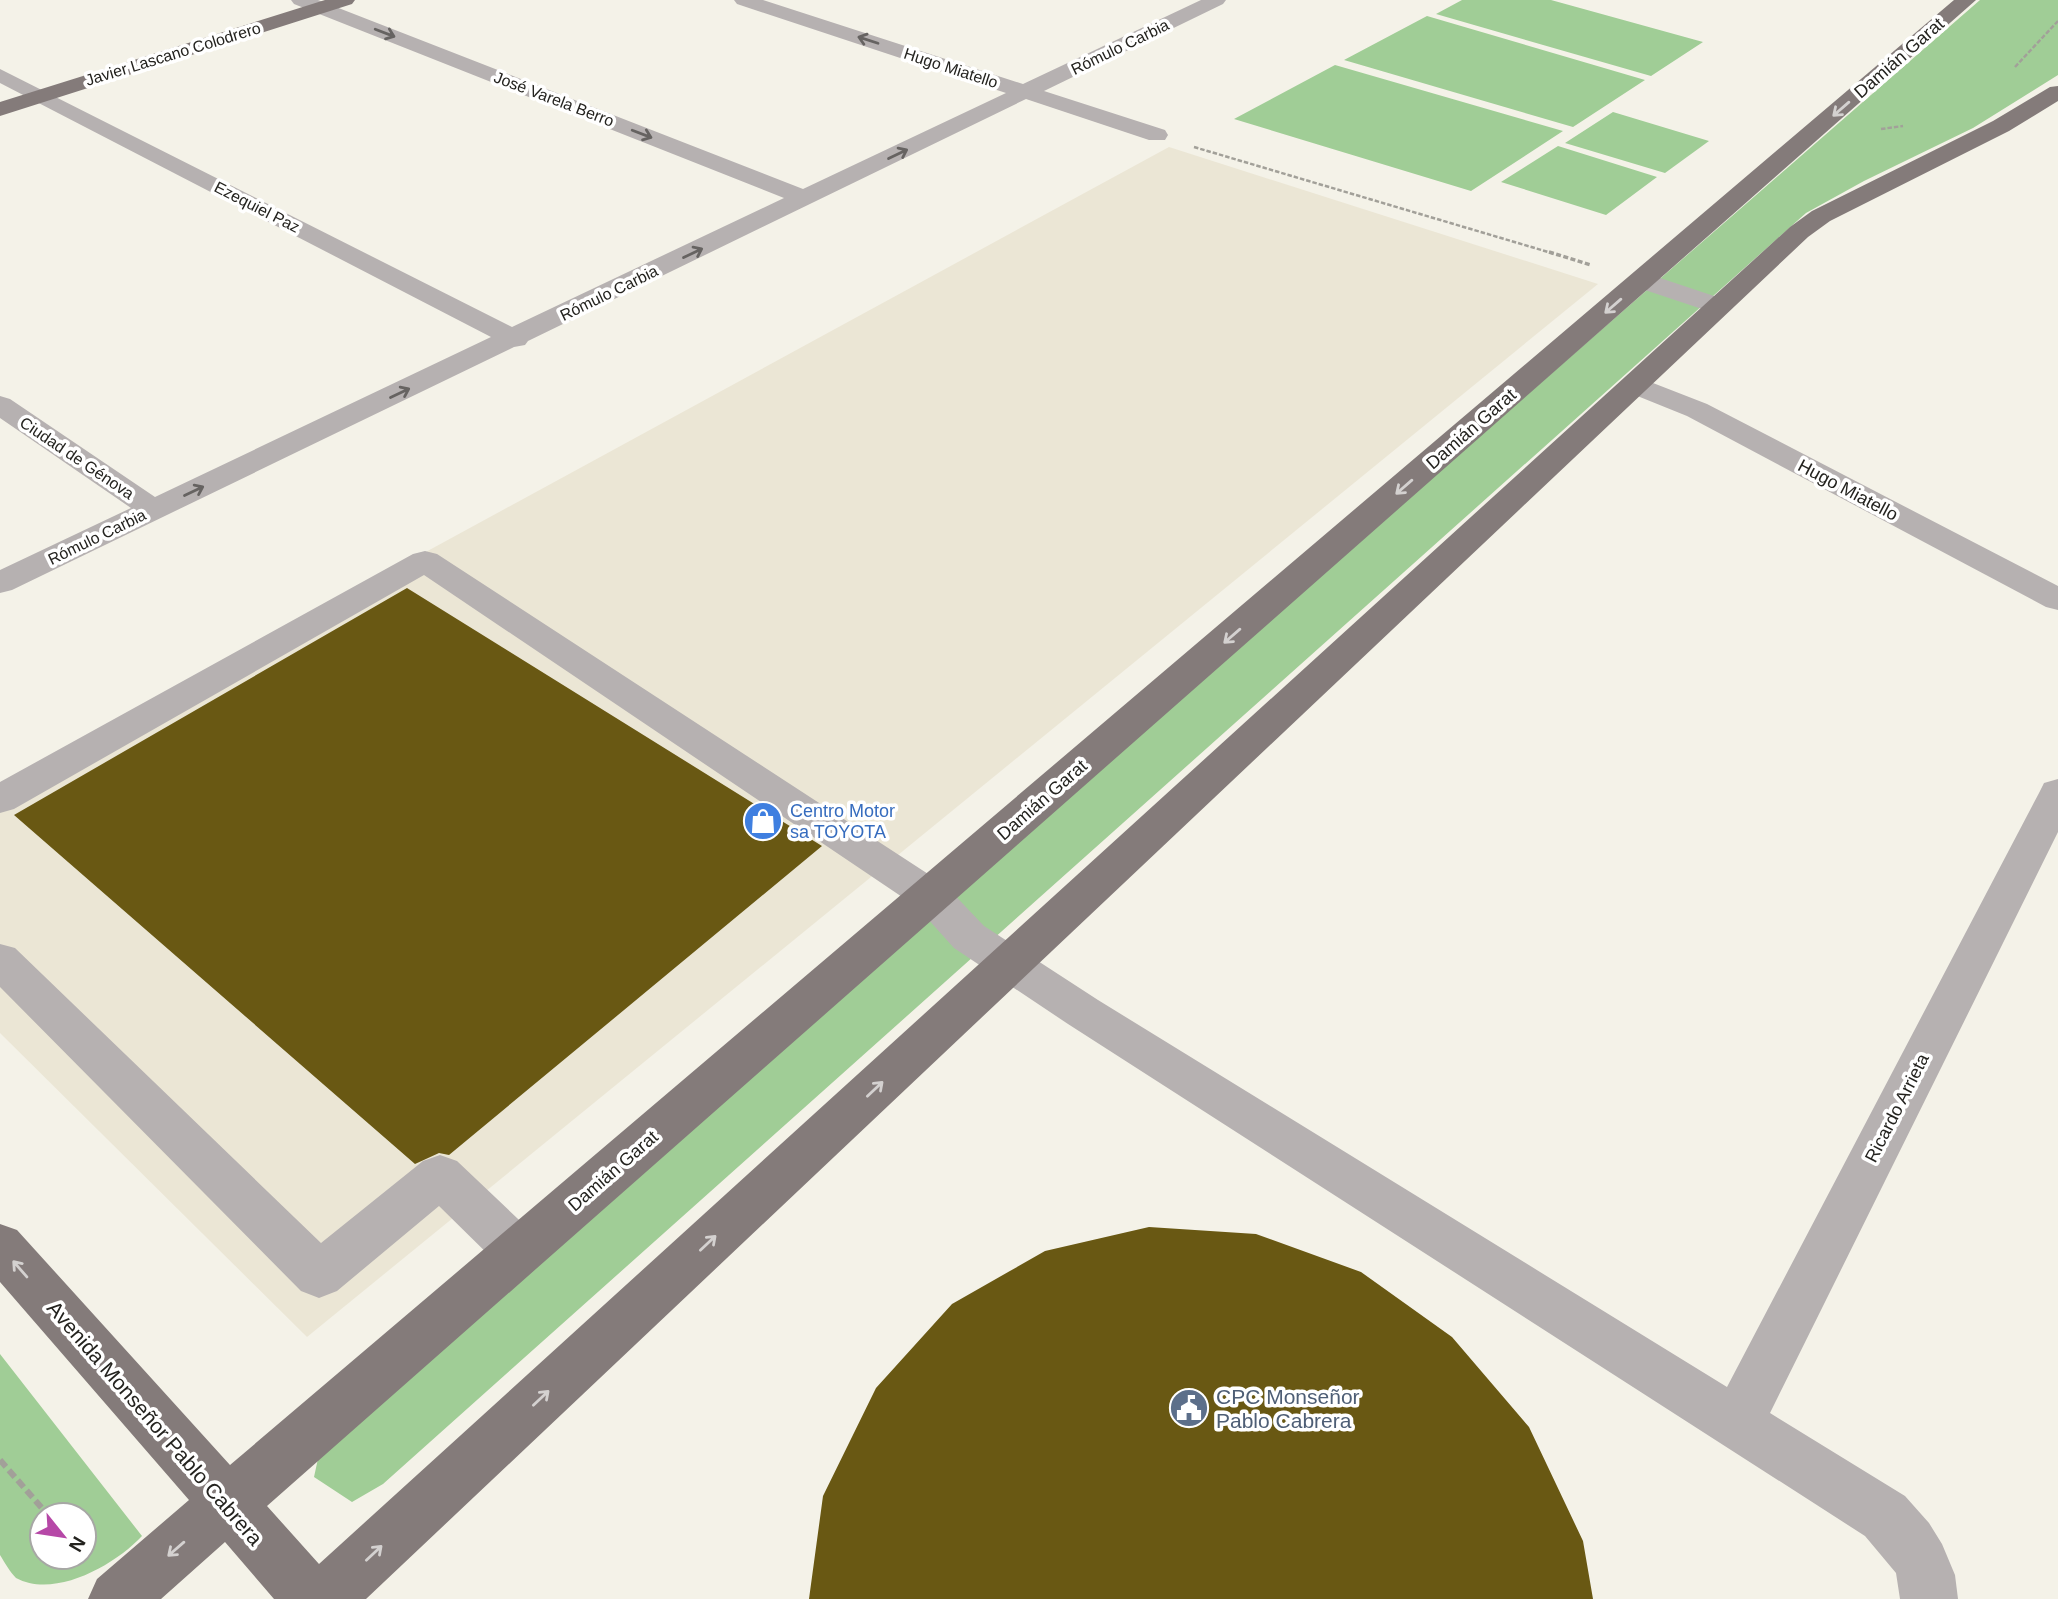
<svg xmlns="http://www.w3.org/2000/svg" width="2058" height="1599" font-family="Arial,sans-serif">
<style>
.built{fill:#ebe6d5}
.green{fill:#a0cd96;fill-rule:evenodd}
.building{fill:#695813}
.lines{fill:none;stroke-linecap:round;stroke-linejoin:round}
.path-far2{stroke:#a2a099;stroke-width:2.5;stroke-dasharray:4.5 2;stroke-linecap:butt}
.path-far1{stroke:#a2a099;stroke-width:3.5;stroke-dasharray:5 2.5;stroke-linecap:butt}
.path{stroke:#a2a099;stroke-width:6;stroke-dasharray:9 4.5;stroke-linecap:butt}
.minor{fill:#b6b1b1;fill-rule:evenodd}
.major{fill:#847b7a;fill-rule:evenodd}
.oneway{stroke:#666361}
.oneway2{stroke:#d4d1d0}
.labels{text-anchor:middle;dominant-baseline:central;stroke-width:7;stroke-linejoin:round;paint-order:stroke}
.far-street-label{font-size:16px;fill:#24231f;stroke:#fff}
.street-label{font-size:18px;fill:#24231f;stroke:#fff}
.shop-label{font-size:18px;fill:#366cbe;stroke:#fff;text-anchor:start}
.near-service-label{font-size:21px;fill:#4e5e75;stroke:#fff;text-anchor:start}
.near-street-label{font-size:21px;fill:#24231f;stroke:#fff}
</style>
<rect width="100%" height="100%" fill="#f4f2e8"/>
<path class="built" d="M1169,147L1598,284L307,1337L0,1033V784Z"/>
<path class="green" d="M1462,0H1551L1703,42L1651,76L1436,14Z
M1980,0H2058V75L1973,128L1864,181L1806,213L383,1484L352,1502L314,1477L321,1445Z
M1427,16L1645,80L1573,127L1344,60Z
M1335,65L1563,131L1471,191L1234,119Z
M1613,112L1709,141L1665,173L1565,143Z
M1558,146L1657,177L1606,215L1501,182Z
M0,1354L142,1536C115,1565 55,1599 16,1578C10,1572 5,1563 0,1555ZM42,1515H84V1557H42Z"/>
<path class="building" d="M407,588L822,846L449,1155L439,1153L415,1164L14,815Z
M1149,1227L1256,1234L1361,1272L1452,1337L1529,1427L1583,1541L1593,1599H809L823,1496L876,1388L952,1304L1045,1251Z"/>
<g class="lines">
<path class="path-far2" d="M2015,67L2058,21
M1881,129L1903,126
M1194,147L1555,254"/>
<path class="path-far1" d="M1549,252L1591,265"/>
<path class="path" d="M0,1460L48,1515"/>
<path class="minor" d="M291,0H318L803,189L1006,93L737,4L734,0H763L1023,84L1201,0H1226L1223,4L1044,91L1165,130L1168,135L1165,140H1149L1026,99L528,341L525,345L514,347L12,590L0,593V570L131,508L0,418V396L10,399L155,497L491,337L0,83V69L512,327L784,198L294,4Z
M1642,272L1726,300L1730,306L1726,312L1717,314L1633,286L1629,280L1633,274Z
M1635,376L1707,404L2058,586V610L2046,607L1687,416L1625,391L1621,385L1625,379Z
M425,551L437,554L945,885L984,926L1098,1000L1727,1387L2039,793L2044,783L2058,779V832L1770,1413L1905,1496L1929,1523L1942,1544L1955,1575L1958,1599H1900L1896,1573L1865,1536L1068,1024L954,948L917,907L424,575L14,809L0,813V782L413,554Z
M0,944L15,948L321,1243L423,1161L440,1155L457,1161L536,1236L544,1252L536,1268L519,1274L502,1268L439,1206L337,1291L319,1298L301,1291L0,987Z"/>
<path class="major" d="M325,0H355L352,4L0,116V102Z
M1954,0H1976L267,1506L319,1564L1790,227L1812,211L1993,121L2050,87L2058,86V101L2009,131L1830,221L1808,237L366,1599H274L225,1542L161,1599H88L97,1579L189,1500L0,1282V1224L17,1230L230,1465Z"/>
</g>
<defs><path id="oneway-shaft" d="M-6 0H5M1.5-3L5.5 0L1.5 3" fill="none" stroke-width="1.6" stroke-linecap="round" stroke-linejoin="round" transform="scale(1.75)"/></defs>
<g class="oneway">
<use href="#oneway-shaft" transform="translate(385 33) rotate(21)"/>
<use href="#oneway-shaft" transform="translate(868 40) rotate(-162)"/>
<use href="#oneway-shaft" transform="translate(642 134) rotate(21)"/>
<use href="#oneway-shaft" transform="translate(898 154) rotate(-26)"/>
<use href="#oneway-shaft" transform="translate(693 253) rotate(-26)"/>
<use href="#oneway-shaft" transform="translate(400 393) rotate(-25)"/>
<use href="#oneway-shaft" transform="translate(194 491) rotate(-25)"/>
</g>
<g class="oneway2">
<use href="#oneway-shaft" transform="translate(1841 109) rotate(139)"/>
<use href="#oneway-shaft" transform="translate(1613 306) rotate(139)"/>
<use href="#oneway-shaft" transform="translate(1404 487) rotate(139)"/>
<use href="#oneway-shaft" transform="translate(1232 636) rotate(139)"/>
<use href="#oneway-shaft" transform="translate(875 1089) rotate(-43)"/>
<use href="#oneway-shaft" transform="translate(708 1243) rotate(-43)"/>
<use href="#oneway-shaft" transform="translate(20 1269) rotate(-131)"/>
<use href="#oneway-shaft" transform="translate(541 1398) rotate(-43)"/>
<use href="#oneway-shaft" transform="translate(176 1549) rotate(139)"/>
<use href="#oneway-shaft" transform="translate(374 1553) rotate(-43)"/>
</g>
<defs>
<g id="shop-disc" transform="scale(2.0125)"><circle r="9.5" fill="#3f7fe0" stroke="#fff"/><path d="M-5-2.5h2.3a2.7 3.5 0 0 1 5.4 0H5L5.5 6h-11ZM-1.5-2.5h3a1.5 2.3 0 0 0-3 0Z" fill="#fff"/></g>
<g id="civic-disc" transform="scale(2.0125)"><circle r="9.5" fill="#5c6f8a" stroke="#fff"/><path d="M-.6-6.5H3V-4.5H.6V-3L4-1V1h2V6H-6V1h2V-1L-.6-3ZM-1.2 2.5V6h2.4V2.5Z" fill="#fff"/></g>
</defs>
<g fill-rule="evenodd">
<use href="#shop-disc" x="763" y="821"/>
<use href="#civic-disc" x="1189" y="1408"/>
</g>
<g class="labels">
<g class="far-street-label">
<text transform="translate(1120 47) rotate(-26)">Rómulo Carbia</text>
<text transform="translate(173 54) rotate(-17)">Javier Lascano Colodrero</text>
<text transform="translate(951 68) rotate(18)">Hugo Miatello</text>
<text transform="translate(554 99) rotate(21)">José Varela Berro</text>
<text transform="translate(257 207) rotate(27)">Ezequiel Paz</text>
<text transform="translate(609 293) rotate(-26)">Rómulo Carbia</text>
<text transform="translate(77 458) rotate(34)">Ciudad de Génova</text>
<text transform="translate(97 537) rotate(-26)">Rómulo Carbia</text>
</g>
<g class="street-label">
<text transform="translate(1899 58) rotate(-41)">Damián Garat</text>
<text transform="translate(1471 429) rotate(-41)">Damián Garat</text>
<text transform="translate(1848 490) rotate(28)">Hugo Miatello</text>
<text transform="translate(1042 800) rotate(-41)">Damián Garat</text>
<text transform="translate(1897 1108) rotate(-63)">Ricardo Arrieta</text>
<text transform="translate(613 1171) rotate(-41)">Damián Garat</text>
</g>
<g class="shop-label">
<text x="790" y="811">Centro Motor<tspan x="790" dy="21">sa TOYOTA</tspan></text>
</g>
<g class="near-service-label">
<text x="1216" y="1396">CPC Monseñor<tspan x="1216" dy="24">Pablo Cabrera</tspan></text>
</g>
<g class="near-street-label">
<text transform="translate(155 1423) rotate(49)">Avenida Monseñor Pablo Cabrera</text>
</g>
</g>
<g transform="translate(63 1536) rotate(120)"><circle r="33" fill="#ffffff" stroke="#a7a7a5" stroke-width="2"/>
<path d="M0-5L12 26L0 18L-12 26Z" fill="#b648a7"/>
<text y="-10" font-size="19" font-weight="bold" text-anchor="middle" fill="#24231f">N</text>
</g>
</svg>
